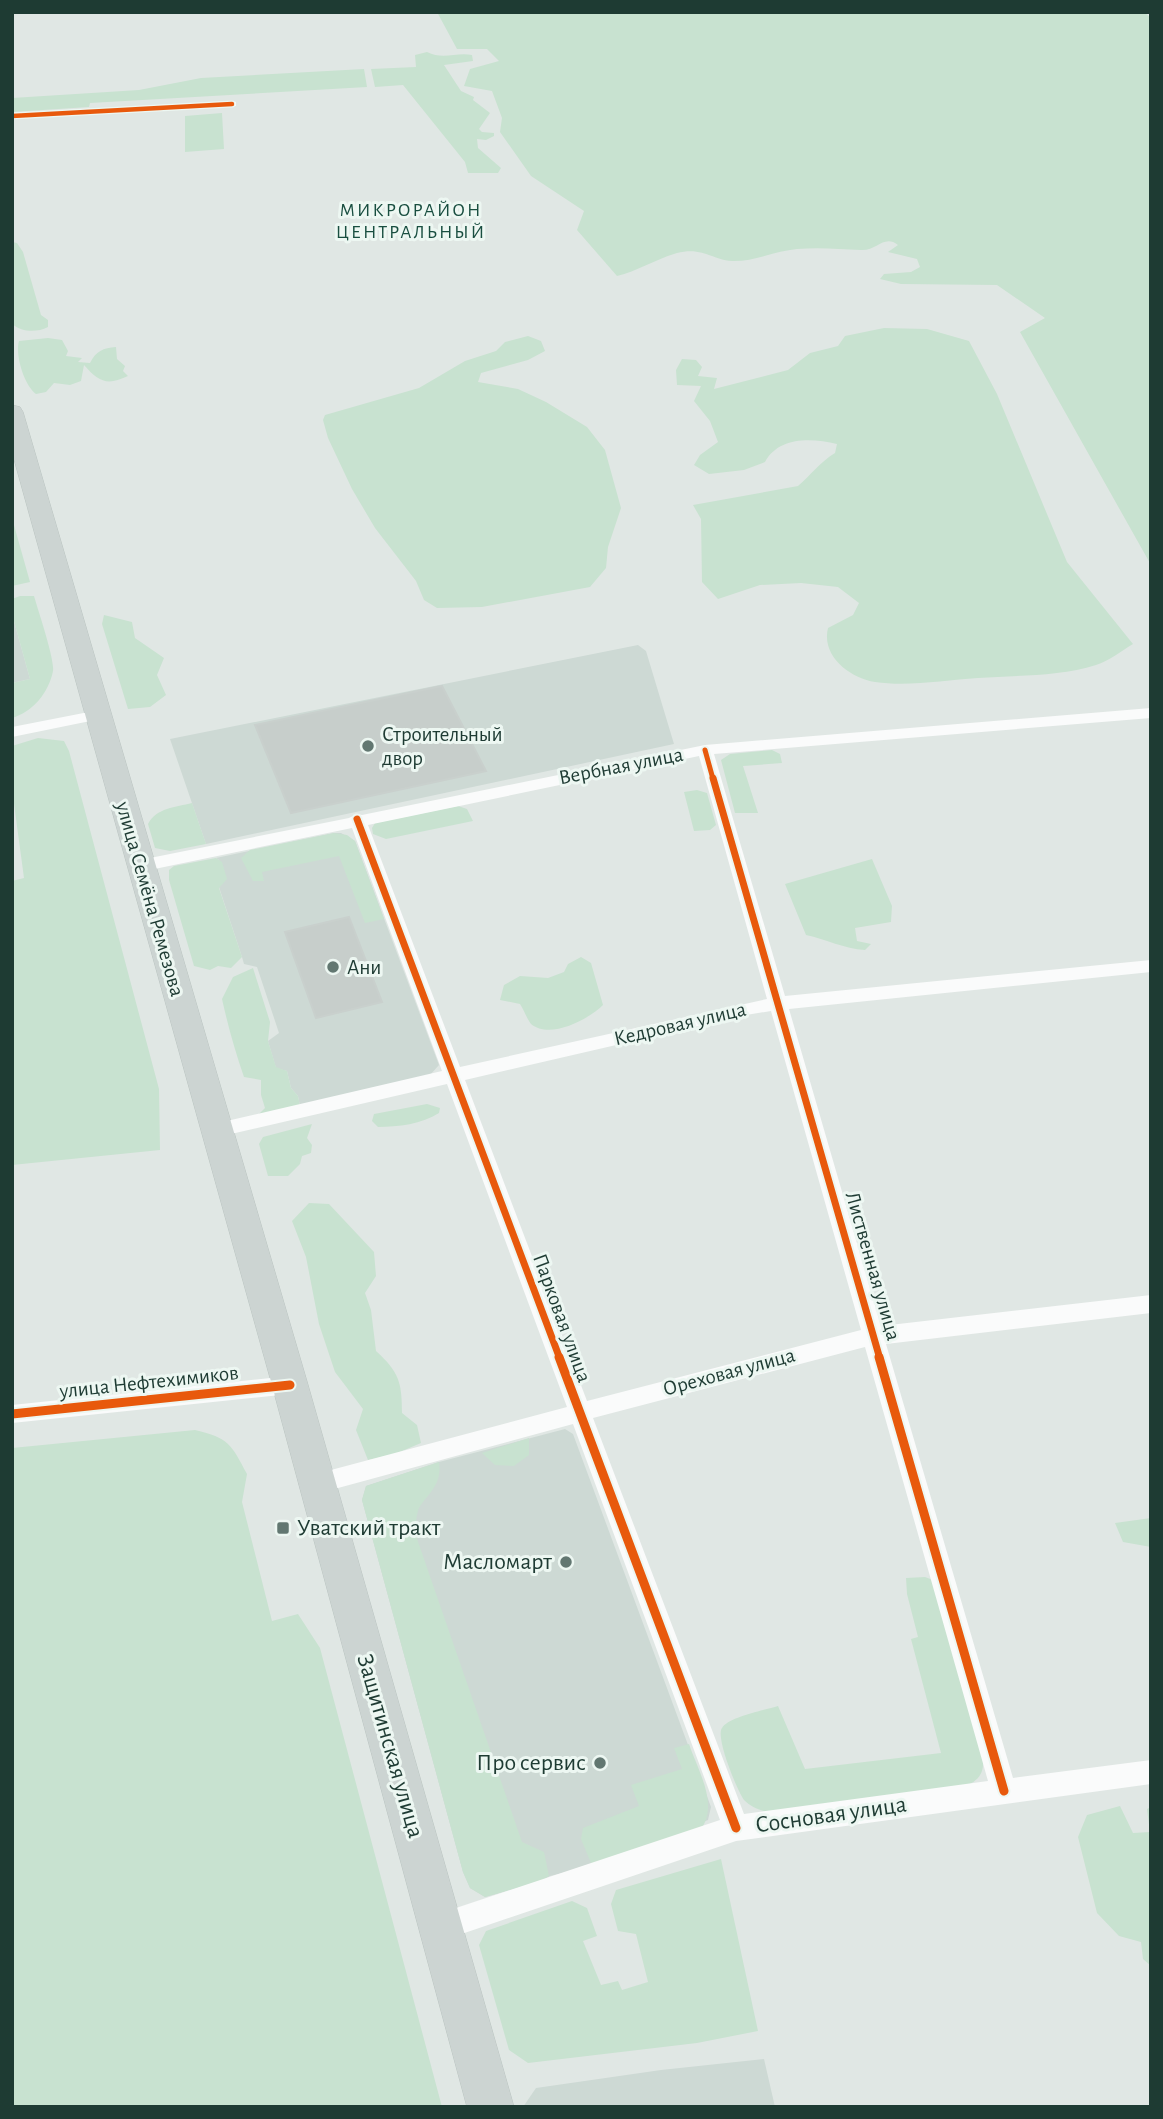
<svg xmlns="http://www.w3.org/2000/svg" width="1163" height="2119" font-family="'Alegreya Sans',sans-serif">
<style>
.built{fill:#cdd9d4}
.green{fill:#c8e2d0}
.building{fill:#c7cecb;stroke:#c9d0cd;stroke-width:2}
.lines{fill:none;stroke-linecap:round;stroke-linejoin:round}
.primary-casing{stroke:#bac4c1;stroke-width:1}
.street{fill:#fafbfb;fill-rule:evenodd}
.primary{fill:#ccd4d2;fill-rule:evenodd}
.cycleway-far3-casing{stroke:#edf7f2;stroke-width:7}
.cycleway-far2-casing{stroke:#edf7f2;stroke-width:9}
.cycleway-far1-casing{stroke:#edf7f2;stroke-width:11}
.cycleway-casing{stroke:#edf7f2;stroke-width:13}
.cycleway-far3{stroke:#e8590c;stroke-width:4.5}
.cycleway-far2{stroke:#e8590c;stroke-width:5}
.cycleway-far1{stroke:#e8590c;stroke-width:7}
.cycleway{stroke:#e8590c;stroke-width:9}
.poi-dot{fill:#627771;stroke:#edf7f2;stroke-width:2.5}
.labels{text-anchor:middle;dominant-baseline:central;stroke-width:6;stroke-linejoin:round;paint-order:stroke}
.far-neighbourhood-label{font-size:19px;letter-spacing:2px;fill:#194e40;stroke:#edf7f2}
.poi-label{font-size:21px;fill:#1e3b33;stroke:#edf7f2;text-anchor:start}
.street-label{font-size:21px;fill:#1e3b33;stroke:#edf7f2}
.near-poi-label{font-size:24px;fill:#1e3b33;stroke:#edf7f2;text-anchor:end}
.near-street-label{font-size:24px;fill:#1e3b33;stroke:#edf7f2}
</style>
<rect width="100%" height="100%" fill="#e0e7e4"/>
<path class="built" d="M12,614L30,679L12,683Z
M638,645L646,651L674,744L206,844L170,739Z
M334,833H341L355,841L439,1065L430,1075L300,1106L298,1096L291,1088L287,1071L276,1068L268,1041L279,1033L257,967L244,964L242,957L219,887V860L216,858Z
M565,1429L573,1434L711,1807L708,1820L600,1864L550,1876L539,1882L485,1897L470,1888L463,1872L362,1500L366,1486L439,1462Z
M764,2059L775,2107H523L536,2088L661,2070Z"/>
<path class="green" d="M437,12H1144L1151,18V565L1020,332L1045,318L997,285L901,284L880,279L884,274L911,272L920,267L917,259L888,252L898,245C884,234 877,251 861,250C839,249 819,247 797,249C775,251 756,261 734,261C715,262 704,246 677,253C656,259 638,271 617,276L577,230L584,211L531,176L500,132L502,118L492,91L464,86L470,69L499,61L487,49H457Z
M427,52C443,60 456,52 472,55L473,61L444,65L461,91L474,97L473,100L490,113L479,129L482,132L494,133V136L486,140L477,139L478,148L501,168L498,173H468L465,162L403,85L375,87L371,69L416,67L415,55Z
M364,69L367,87L90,103L89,107L12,112V98L139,90L201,78Z
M222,113L224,149L185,152V116Z
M12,242L17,243L23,252L41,315L48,320V327C36,333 22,332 12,324Z
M884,328L927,329L969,341L997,394L1067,562L1133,644C1121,651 1109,661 1096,665C1059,677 1016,675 978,678C945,680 908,687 875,682C850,678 821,656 828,628L853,615L859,603L838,587L801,583L760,585L718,599L702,582L701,519L693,505L798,486C811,475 820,462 835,453L837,444C812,438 779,436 765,462L744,470L709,474L694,465L700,455L718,442L710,421L694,401L701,386L677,385L676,370L682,359L696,360L702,367L698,376L717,378L714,389L788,370L810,353L838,346L845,336Z
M528,336L541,341L545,351L528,360L481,373L478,382L518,389L546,402L587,427L605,450L621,508L608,547L606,568L590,587L482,607L437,608L424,600L416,581L375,528L352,489L328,438L323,420L325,415L419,388L465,361L496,351L505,342Z
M48,338L62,340L68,351L66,356L82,358L78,362L90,363C96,351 103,348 116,347L117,359L125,366L123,371L128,376C107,386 99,382 84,365L81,381L70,385L54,383L46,392L36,394C24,385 15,355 19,341Z
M12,518L30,582L12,586Z
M20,596H34C38,610 55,660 53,671C49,692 33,712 12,718V683L30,679L12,614V599Z
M104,615L132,622L135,638L164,658L157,675L166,695L150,707L128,709L102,624Z
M38,738L64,741L69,751L159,1089L160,1150L12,1165V881L24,878L12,789V746Z
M772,750L780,754L782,763L743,766L758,813H735L721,760L730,754Z
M697,790L707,793L716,825L710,830L694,831L684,792Z
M192,803L206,844L170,851L155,848L148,824C156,808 176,807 192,803Z
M458,806L467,809L473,821L386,839L373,834L372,828L375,823Z
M334,833L347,835L355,841L384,919L365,923L339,856L262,872L264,881H253L241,858L250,850Z
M216,858L222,862L227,879L219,888L242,957L231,968L218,966L210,970L194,966L169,880V870L174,866Z
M872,859L892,906L891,922L855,928L857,941L871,944L865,950C844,949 826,939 806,935L785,884Z
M581,957L591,963L603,1005C589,1019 550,1040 531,1024C527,1019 524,1010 520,1004L500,1000L504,985L520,976L548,978L564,972L568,964Z
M253,968L270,1022L268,1041L276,1067L287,1071L291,1088L298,1096L300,1106L257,1116L265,1108L261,1095V1080L244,1077C235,1051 228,1026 222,999L233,977Z
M427,1104L440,1108L439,1113C422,1124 398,1127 378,1127L372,1121L374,1114Z
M312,1124L307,1138L312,1145L311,1153L302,1156L300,1164L288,1176H268L259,1144L263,1137Z
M309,1203L329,1204L374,1252L376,1276L365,1293L371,1310L376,1351C399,1372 402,1382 402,1413L417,1425L421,1443L395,1454L368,1460L356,1430L363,1409L335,1372L319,1324L306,1257L292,1221Z
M195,1430C229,1438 231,1444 247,1474L242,1502L272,1621L298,1614L320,1648L442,2107H12V1448Z
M529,1438V1455L514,1466L495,1465L482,1453Z
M439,1462C442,1483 431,1491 420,1506C416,1513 416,1525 415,1533L522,1842L544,1852L549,1876L539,1882L485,1897L470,1888L463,1872L362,1500L366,1486Z
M1151,1518V1547L1123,1542L1115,1523Z
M925,1577L933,1580L983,1756C984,1770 982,1778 968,1785L768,1812C759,1810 751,1807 744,1800C737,1790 715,1737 722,1728C728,1717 765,1710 778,1706L805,1769L941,1753L911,1639L918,1637L907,1594L906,1578Z
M689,1744C698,1771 719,1804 701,1829L600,1864L591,1863L581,1839L583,1828L639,1806L631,1785L682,1769L674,1748Z
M1120,1806L1133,1833L1150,1832L1147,1809L1151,1807V1966L1143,1959L1141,1942L1119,1936L1097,1913L1078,1837L1087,1815Z
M721,1859L758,2031L697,2043L528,2063L509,2050L479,1945L486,1931L572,1901L587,1908L597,1936L583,1941L601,1985L618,1981L622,1990L648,1982L636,1934L618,1931L611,1904L616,1890Z"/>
<path class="building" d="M442,686L486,771L291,813L255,725Z
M349,917L382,1002L316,1018L285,932Z"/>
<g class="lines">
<g class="primary-casing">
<path id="primary" d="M12,405L20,407L23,412L308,1385L514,2107H467L272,1385L12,452Z"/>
</g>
<path class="street" d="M232,101L236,102V106L12,119V113Z
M1151,708V718L714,754L785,996L1151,960V972L789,1009L881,1326L1151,1295V1313L886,1344L1013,1778L1151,1760V1784L736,1841L441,1941L431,1937L427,1927L431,1917L441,1913L720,1820L573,1424L316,1494L308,1491L304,1484L308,1477L316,1474L567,1407L447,1084L218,1137L211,1135L208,1130L211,1125L218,1123L442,1071L352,828L140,872L131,866L140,860L349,818L357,814L362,815L705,745ZM699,756L767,999L460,1067L368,825ZM771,1011L861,1330L587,1401L465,1080L746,1015ZM865,1347L988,1781L744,1814L593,1418Z
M99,710L107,715L105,718L12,737V727Z
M290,1376L298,1379L301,1385L298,1391L290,1394L12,1423V1405Z"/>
<use href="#primary" class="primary"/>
<g class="cycleway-far3-casing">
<path id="cycleway-far3" d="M12,116L232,104"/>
</g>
<g class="cycleway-far2-casing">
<path id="cycleway-far2" d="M705,750L713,779"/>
</g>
<g class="cycleway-far1-casing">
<path id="cycleway-far1" d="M713,778L880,1359
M357,819L560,1359"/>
</g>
<g class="cycleway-casing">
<path id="cycleway" d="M559,1357L736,1828
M879,1357L1004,1791
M12,1414L290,1385"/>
</g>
<use href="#cycleway-far3" class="cycleway-far3"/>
<use href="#cycleway-far2" class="cycleway-far2"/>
<use href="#cycleway-far1" class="cycleway-far1"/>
<use href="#cycleway" class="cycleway"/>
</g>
<g class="poi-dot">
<circle cx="368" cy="746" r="7"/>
<circle cx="333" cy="967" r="7"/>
<rect x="276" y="1521" width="14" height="14" rx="3.5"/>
<circle cx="566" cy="1562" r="7"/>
<circle cx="600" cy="1763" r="7"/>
</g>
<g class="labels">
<g class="far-neighbourhood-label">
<text x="411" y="210">МИКРОРАЙОН<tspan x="411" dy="22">ЦЕНТРАЛЬНЫЙ</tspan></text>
</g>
<g class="poi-label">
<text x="382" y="734">Строительный<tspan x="382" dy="24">двор</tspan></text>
<text x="347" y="967">Ани</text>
</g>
<g class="street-label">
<text transform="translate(621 766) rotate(-11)">Вербная улица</text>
<text transform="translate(150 899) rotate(74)">улица Семёна Ремезова</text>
<text transform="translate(680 1024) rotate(-13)">Кедровая улица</text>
<text transform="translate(873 1266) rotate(74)">Лиственная улица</text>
<text transform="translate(562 1318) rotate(70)">Парковая улица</text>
<text transform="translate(729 1372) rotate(-15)">Ореховая улица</text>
<text transform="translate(149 1382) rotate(-6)">улица Нефтехимиков</text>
</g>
<g class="near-poi-label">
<text x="297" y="1528" text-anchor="start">Уватский тракт</text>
<text x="552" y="1562">Масломарт</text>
<text x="586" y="1763">Про сервис</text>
</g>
<g class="near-street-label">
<text transform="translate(390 1746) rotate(74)">Защитинская улица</text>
<text transform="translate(831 1815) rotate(-8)">Сосновая улица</text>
</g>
</g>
<rect width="1163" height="2119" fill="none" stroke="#1e3b33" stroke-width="28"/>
</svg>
